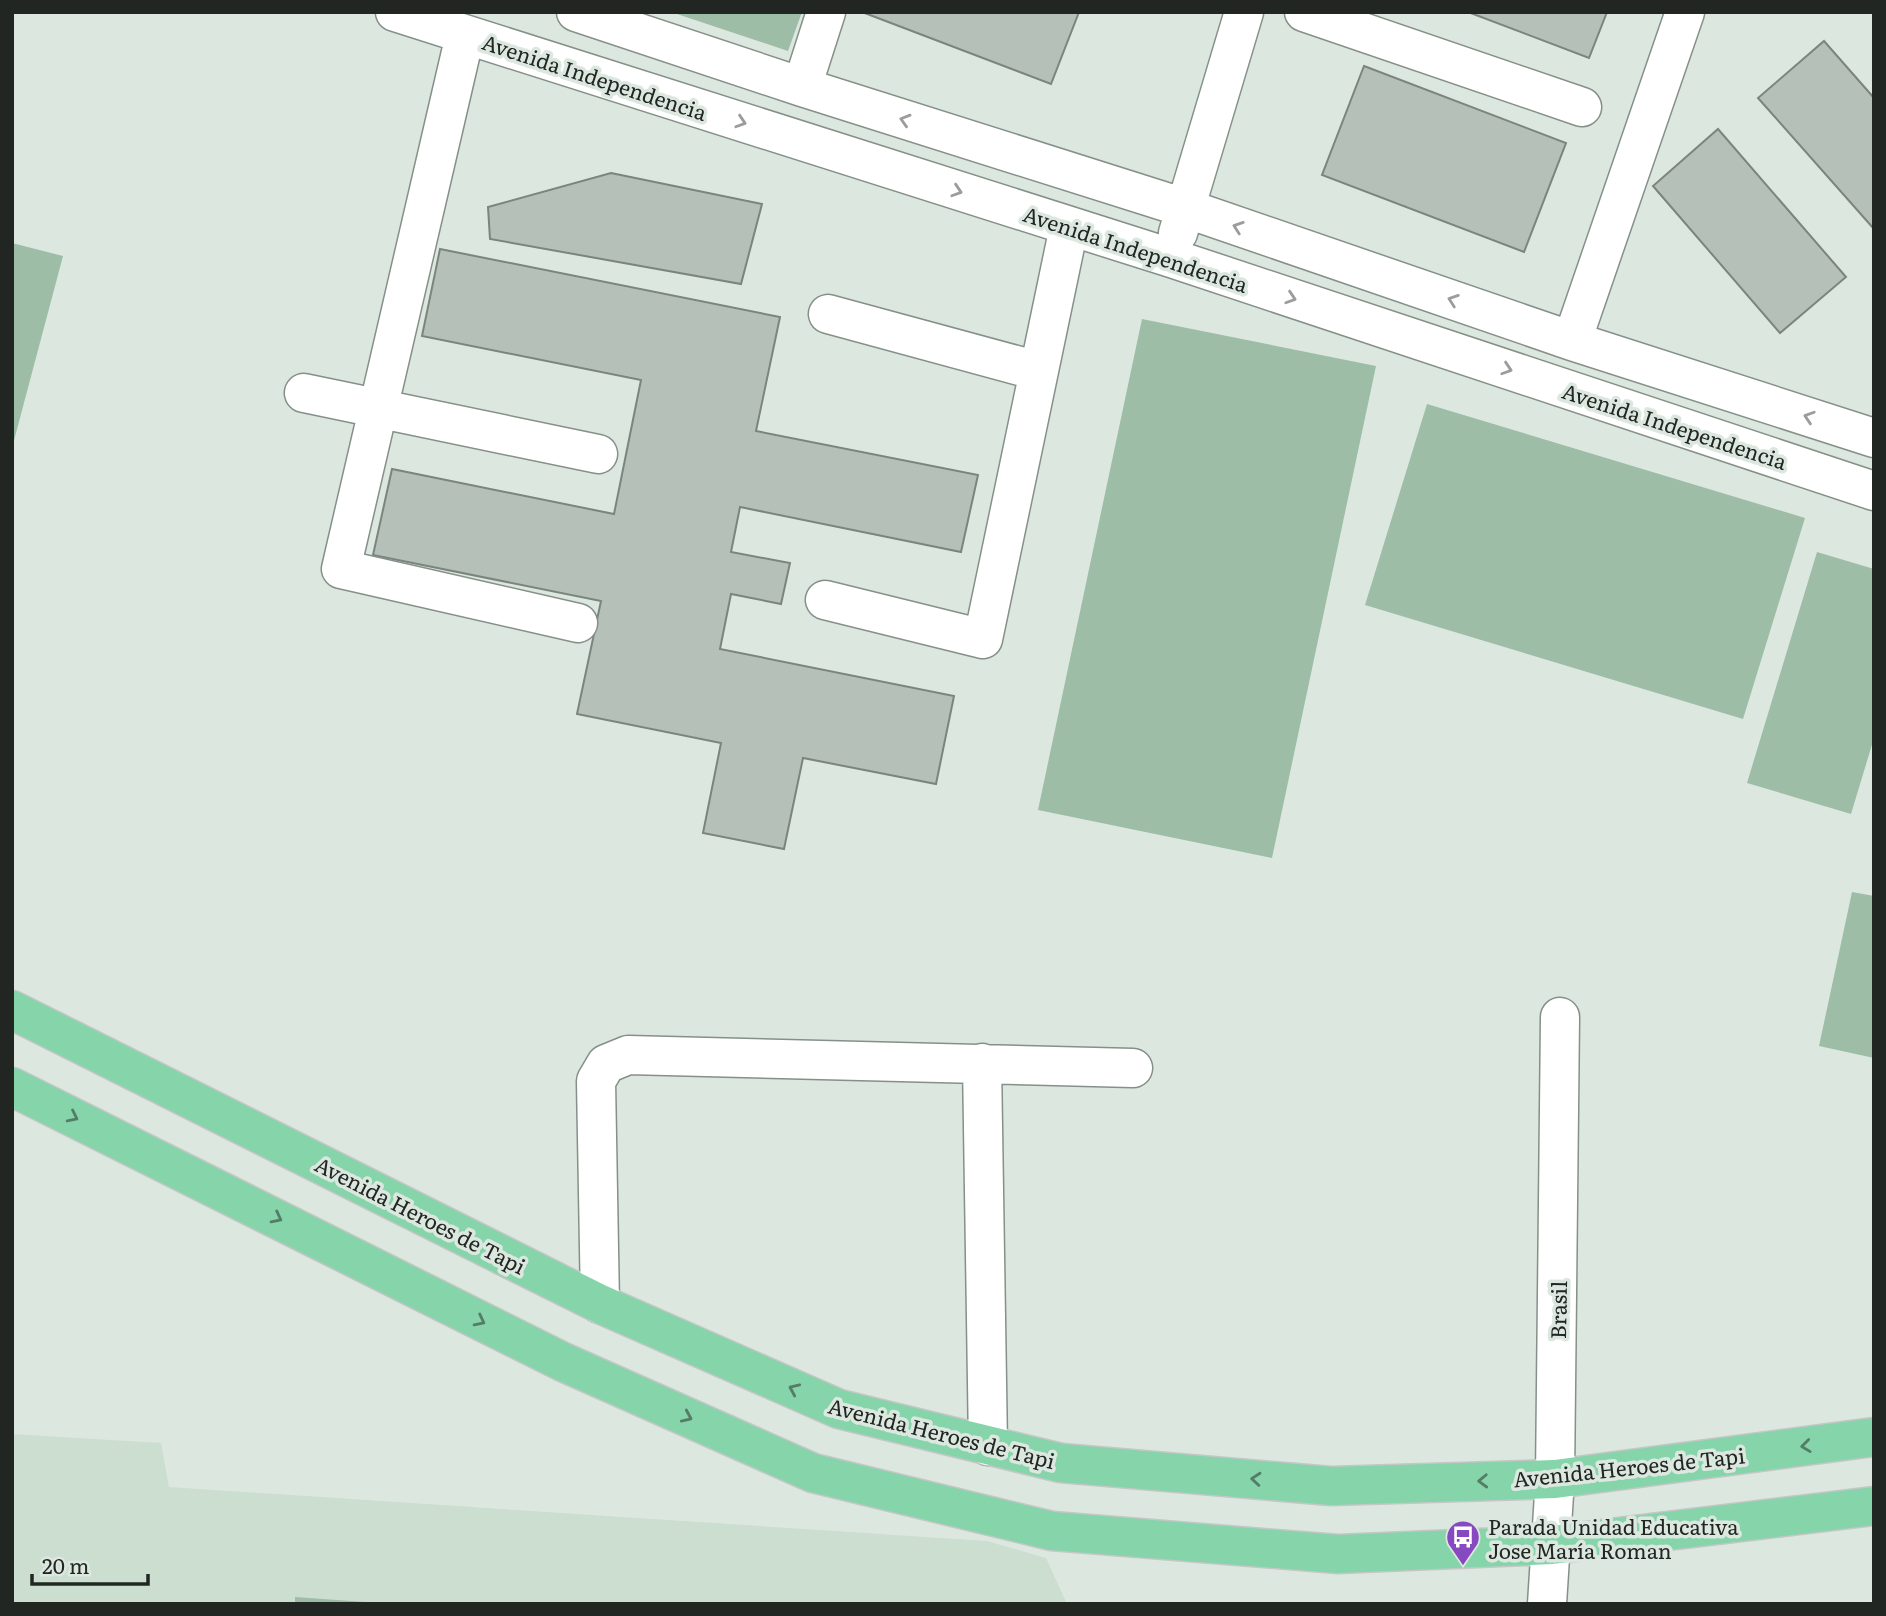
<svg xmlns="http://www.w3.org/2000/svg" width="1886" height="1616" font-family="Literata,serif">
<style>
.built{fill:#cbded0}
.green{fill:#9dbda7}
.building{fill:#b5c0b8;stroke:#7b857e;stroke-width:2}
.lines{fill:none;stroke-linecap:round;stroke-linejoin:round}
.minor-casing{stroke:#859088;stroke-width:41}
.major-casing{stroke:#c5c7c6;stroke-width:41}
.minor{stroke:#fff;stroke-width:38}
.major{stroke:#85d4aa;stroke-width:38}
.oneway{stroke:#9b9d9c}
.oneway2{stroke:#537d66}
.labels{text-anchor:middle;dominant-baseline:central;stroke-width:7;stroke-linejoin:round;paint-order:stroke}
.street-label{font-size:21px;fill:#212623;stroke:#dce8df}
.poi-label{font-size:21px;fill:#212623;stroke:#dce8df;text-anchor:start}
</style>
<rect width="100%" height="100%" fill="#dce8df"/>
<path class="built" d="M12,1434L161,1443L169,1487L987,1541L1046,1558L1067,1604H12Z"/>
<path class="green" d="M671,12H802L788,51Z
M12,243L63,256L12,448Z
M1142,319L1376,366L1272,858L1038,810Z
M1427,404L1805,518L1743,719L1365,605Z
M1817,552L1874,569V738L1851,814L1747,783Z
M1852,892L1874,896V1058L1819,1046Z
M295,1597L393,1604H295Z"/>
<path class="building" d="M862,12H1079L1051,84Z
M1468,12H1607L1589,58Z
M1824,41L1874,98V229L1758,98Z
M1364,66L1566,143L1524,252L1322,175Z
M1718,129L1846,277L1780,333L1653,186Z
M611,173L762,204L741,284L490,239L488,207Z
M440,249L780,317L756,431L978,475L961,552L740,507L731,552L790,563L781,604L731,594L720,649L954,696L936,784L803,758L784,849L703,833L721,743L577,714L601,601L373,555L392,469L614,514L641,380L422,336Z"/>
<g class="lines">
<g class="minor-casing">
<path id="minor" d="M395,12L1171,258L1874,491
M576,12L802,87L1185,208L1572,341L1874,438
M1304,12L1582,107
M465,35L341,569L578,623
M802,87L826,12
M1178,233L1244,12
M828,314L1038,371
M1572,341L1685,12
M304,393L598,454
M825,600L983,639L1069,227
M982,1063L988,1446
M600,1304L596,1081L606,1064L628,1055L1133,1068
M1547,1604L1555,1479L1560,1017"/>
</g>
<g class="major-casing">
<path id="major" d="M12,1010L600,1304L839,1409L1061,1463L1331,1486L1555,1479L1874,1437
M12,1087L563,1362L813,1473L1052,1531L1338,1554L1552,1545L1874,1506"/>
</g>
<use href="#minor" class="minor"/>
<use href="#major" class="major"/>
</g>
<defs><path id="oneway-chevron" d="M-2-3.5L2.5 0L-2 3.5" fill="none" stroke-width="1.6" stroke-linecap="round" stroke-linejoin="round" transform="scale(1.75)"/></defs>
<g class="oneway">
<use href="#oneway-chevron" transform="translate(905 120) rotate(-163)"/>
<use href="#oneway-chevron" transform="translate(741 122) rotate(18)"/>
<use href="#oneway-chevron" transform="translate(957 191) rotate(18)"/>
<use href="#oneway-chevron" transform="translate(1238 227) rotate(-161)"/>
<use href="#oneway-chevron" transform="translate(1291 298) rotate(18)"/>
<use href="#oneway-chevron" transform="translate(1453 300) rotate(-161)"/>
<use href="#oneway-chevron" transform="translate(1507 369) rotate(18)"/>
<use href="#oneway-chevron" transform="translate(1809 417) rotate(-162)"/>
</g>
<g class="oneway2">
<use href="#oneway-chevron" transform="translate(73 1117) rotate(26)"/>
<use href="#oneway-chevron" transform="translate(277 1218) rotate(27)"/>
<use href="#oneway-chevron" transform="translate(480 1321) rotate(27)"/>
<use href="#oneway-chevron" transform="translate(794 1389) rotate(-156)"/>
<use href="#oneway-chevron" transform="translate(687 1417) rotate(24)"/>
<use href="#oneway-chevron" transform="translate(1806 1446) rotate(173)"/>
<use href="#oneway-chevron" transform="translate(1256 1479) rotate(-175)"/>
<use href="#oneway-chevron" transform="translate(1483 1481) rotate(178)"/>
</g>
<defs>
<g id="bus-pin" transform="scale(1.75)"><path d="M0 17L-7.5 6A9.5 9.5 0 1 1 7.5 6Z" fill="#8749bf" stroke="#dce8df"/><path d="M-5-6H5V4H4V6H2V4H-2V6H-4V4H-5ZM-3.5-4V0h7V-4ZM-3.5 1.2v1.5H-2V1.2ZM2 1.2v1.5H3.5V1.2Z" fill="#fff"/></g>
</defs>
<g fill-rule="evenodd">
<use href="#bus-pin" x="1463" y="1537"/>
</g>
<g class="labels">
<g class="street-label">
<text transform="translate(595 76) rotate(18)">Avenida Independencia</text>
<text transform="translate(1136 248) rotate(18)">Avenida Independencia</text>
<text transform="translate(1675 425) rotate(18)">Avenida Independencia</text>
<text transform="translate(421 1214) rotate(27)">Avenida Heroes de Tapi</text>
<text transform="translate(1557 1310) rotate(-89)">Brasil</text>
<text transform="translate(942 1432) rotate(14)">Avenida Heroes de Tapi</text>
<text transform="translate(1629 1466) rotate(-6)">Avenida Heroes de Tapi</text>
</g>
<g class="poi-label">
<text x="1488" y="1525">Parada Unidad Educativa<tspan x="1488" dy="24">Jose María Roman</tspan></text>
</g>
</g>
<rect width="1886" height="1616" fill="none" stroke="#212623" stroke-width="28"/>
<path d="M32 1574v10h116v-10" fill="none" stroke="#212623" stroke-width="3.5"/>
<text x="42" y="1574" font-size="21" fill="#212623" stroke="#dce8df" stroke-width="5" paint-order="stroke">20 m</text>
</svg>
